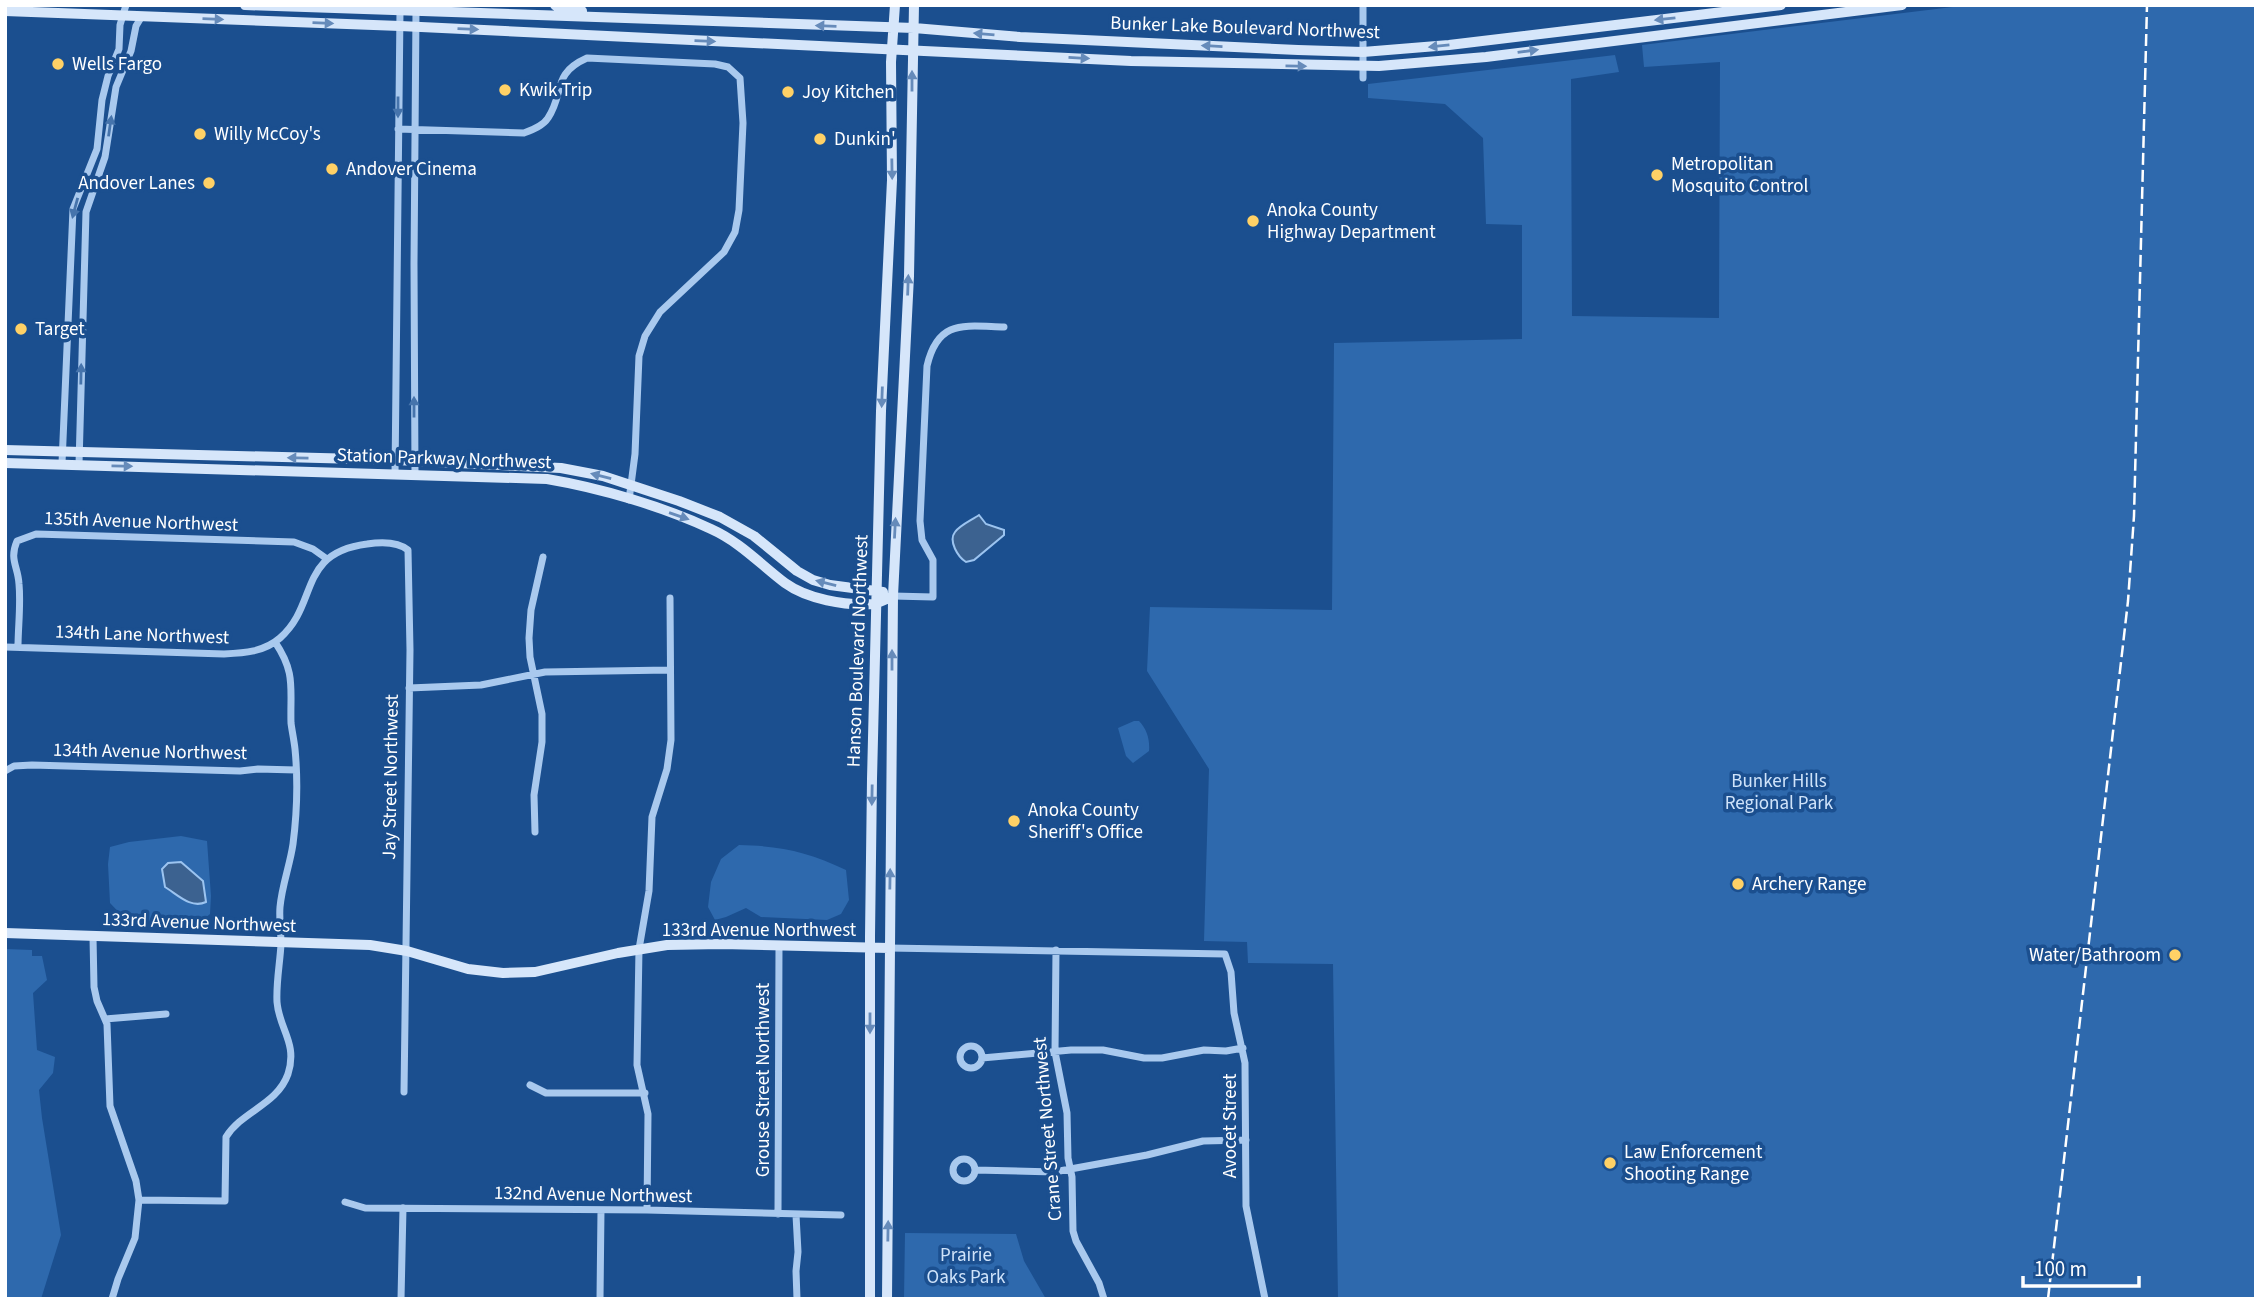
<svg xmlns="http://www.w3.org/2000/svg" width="2261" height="1304" font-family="'Source Sans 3',sans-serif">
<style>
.green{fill:#2e69ad}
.water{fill:#3c6290;stroke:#9cc4f0;stroke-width:2}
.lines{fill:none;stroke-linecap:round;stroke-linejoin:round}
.street{stroke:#a9c9ee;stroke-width:7}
.secondary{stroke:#d6e6fa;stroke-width:10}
.rail{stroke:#fff;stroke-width:2.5;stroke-dasharray:12 5;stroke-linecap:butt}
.oneway{fill:#668bba}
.oneway2{fill:#4674ac}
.poi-dot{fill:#ffd166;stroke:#1b4f8f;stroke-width:2.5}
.labels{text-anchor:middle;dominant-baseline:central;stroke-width:7;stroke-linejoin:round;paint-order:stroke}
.street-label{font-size:19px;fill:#fff;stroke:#1b4f8f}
.poi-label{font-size:19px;fill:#fff;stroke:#1b4f8f;text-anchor:start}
.park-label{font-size:19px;fill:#cfe3fa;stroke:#1b4f8f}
</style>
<rect width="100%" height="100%" fill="#1b4f8f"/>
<path class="green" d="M1969,5H2256V1299H1338L1333,964L1248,963L1247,942L1204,941L1209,769L1147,671L1150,607L1332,610L1334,343L1522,339V225L1486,224L1483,138L1445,104L1368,98V84L1615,55L1619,72L1571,79L1572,316L1719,318L1720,62L1644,67L1642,45Z
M1134,721H1139C1147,729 1150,740 1149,751L1133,763L1126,756L1118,728Z
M181,836L207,841L211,896L210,914L199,923L130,924L110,903L108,864L110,847L129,842Z
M739,845C782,846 808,852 846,870L849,900L841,914L827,920L761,917L746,908L726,917L715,920L708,907L711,882L721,859Z
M5,949L32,950V956H42L47,980L33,993L37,1050L55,1057L53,1073L39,1090L42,1118L61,1235L41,1299H5Z
M905,1233L1016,1234L1024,1261L1046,1299H904Z"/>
<path class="water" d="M979,515L986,524L1004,530V535L974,560L966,562C958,557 948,541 955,532C960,525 972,520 979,515Z
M181,862L203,881L206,902C191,909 178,895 165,887L162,869L168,863Z"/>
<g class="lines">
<path class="street" d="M1363,78V5
M398,129L524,133C532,130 543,126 548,118C565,93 551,74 587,58L715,64L728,67L740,78L743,123L739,210L735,232L724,252L660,312L645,336L639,356L635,454L629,500
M62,463L73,209L97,149L102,100L108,76L119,49L120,25L126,5
M79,464L86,212L105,157L116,87L131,51L136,26L142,16
M395,475L400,11
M415,476L414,264L416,11
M893,596L933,597V560L922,540L920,521L927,366C938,319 964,326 1004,327
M5,647L224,654C244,653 264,652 280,638C319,604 297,553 367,544C380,542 397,541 408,550L410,650L404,1092
M18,647C18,627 21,605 19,584C18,566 9,560 17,541L36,534L294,542L313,549L327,559
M409,688L481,685L545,672L669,670
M5,771L14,766L32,765L240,771L258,769L296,770
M535,832L534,795L542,742V714L530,657L529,638L531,610L543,557
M93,937L94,987L97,1001L107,1024L110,1106L136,1181L139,1200L135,1238L118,1279L112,1299
M889,948L1225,954L1231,972L1234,1013L1245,1063L1246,1206L1265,1299
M1056,950L1055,1052L1067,1113L1068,1158L1072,1177L1073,1231L1076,1241L1099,1283L1104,1299
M105,1019L166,1014
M960 1057a11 11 0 1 1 22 0a11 11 0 1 1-22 0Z
M982,1058L1071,1050H1103L1144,1058H1162L1204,1050L1226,1051L1243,1048
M530,1085L546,1093H645
M953 1170a11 11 0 1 1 22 0a11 11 0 1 1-22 0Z
M975,1170L1054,1172L1147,1155L1203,1141L1246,1140
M139,1200L225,1201L226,1137C242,1111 277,1105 288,1074C298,1043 279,1029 277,1002C276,983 280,963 281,944C281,931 279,919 280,907C282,885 290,865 293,844C297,813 298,780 295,749C294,740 292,731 291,723C290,688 296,673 275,642
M345,1202L365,1208L647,1210L841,1215
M647,1210L648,1114L637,1065L639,949L649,891L652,817L667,769L671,740L670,598
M778,1214L779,946
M796,1215L798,1252L796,1271L797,1299
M401,1299L403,1208
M600,1299L601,1210"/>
<path class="secondary" d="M245,5L914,28L1020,37L1298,50L1363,52L1449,45L1781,5
M555,5L561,9L582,11
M5,11L400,26L1131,61L1379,66L1486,57L1902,5
M5,450L396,460L561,468L603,476L679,501L720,517L754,536L797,571L813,580L830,585L883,592
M5,463L547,479C600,488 662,506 711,529C740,542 760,564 785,583C807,599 845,606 873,604C880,603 886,599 893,596
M5,933L370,945L407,951L468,969L503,973L535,972L618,953L667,945L722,944L889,948
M870,1299V936L872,779L881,411L892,180L891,62L895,5
M887,1299L893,596L909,276L914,5"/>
<path class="rail" d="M2048,1299L2128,601L2134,516L2147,5"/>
</g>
<defs><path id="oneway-solid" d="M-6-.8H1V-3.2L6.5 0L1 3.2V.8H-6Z" transform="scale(1.75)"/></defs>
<g class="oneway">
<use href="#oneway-solid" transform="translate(213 19) rotate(2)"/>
<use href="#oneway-solid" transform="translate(1665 19) rotate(174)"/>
<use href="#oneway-solid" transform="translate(323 23) rotate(2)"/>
<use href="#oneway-solid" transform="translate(826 26) rotate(-178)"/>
<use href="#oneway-solid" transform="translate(468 29) rotate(2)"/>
<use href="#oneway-solid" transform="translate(984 34) rotate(-175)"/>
<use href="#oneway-solid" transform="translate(705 41) rotate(2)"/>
<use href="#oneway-solid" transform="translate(1212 46) rotate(-177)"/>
<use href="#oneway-solid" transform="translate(1439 46) rotate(174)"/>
<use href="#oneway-solid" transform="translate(1528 51) rotate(-8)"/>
<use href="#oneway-solid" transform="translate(1079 58) rotate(3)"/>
<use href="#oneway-solid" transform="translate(1296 66) rotate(1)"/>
<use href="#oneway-solid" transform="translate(912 81) rotate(-90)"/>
<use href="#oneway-solid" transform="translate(892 169) rotate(89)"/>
<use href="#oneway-solid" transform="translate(908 285) rotate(-88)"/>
<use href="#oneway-solid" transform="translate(882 397) rotate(92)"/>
<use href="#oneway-solid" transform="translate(298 458) rotate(-179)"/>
<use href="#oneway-solid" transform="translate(122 466) rotate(1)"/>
<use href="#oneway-solid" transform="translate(601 476) rotate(-166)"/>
<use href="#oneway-solid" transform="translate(679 516) rotate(19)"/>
<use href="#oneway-solid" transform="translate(895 528) rotate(-87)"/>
<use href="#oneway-solid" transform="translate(826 583) rotate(-166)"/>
<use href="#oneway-solid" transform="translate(892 660) rotate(-90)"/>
<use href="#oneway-solid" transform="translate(872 795) rotate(91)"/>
<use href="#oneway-solid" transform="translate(890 879) rotate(-89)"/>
<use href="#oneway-solid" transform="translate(870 1023) rotate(90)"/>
<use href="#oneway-solid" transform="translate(888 1231) rotate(-89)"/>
</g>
<g class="oneway2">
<use href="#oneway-solid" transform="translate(398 107) rotate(90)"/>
<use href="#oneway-solid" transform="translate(110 126) rotate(-82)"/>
<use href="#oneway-solid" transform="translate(75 208) rotate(105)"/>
<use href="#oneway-solid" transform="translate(81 374) rotate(-89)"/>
<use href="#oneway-solid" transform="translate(414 407) rotate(-90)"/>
</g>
<g class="poi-dot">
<circle cx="58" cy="64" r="7"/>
<circle cx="505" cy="90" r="7"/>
<circle cx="788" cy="92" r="7"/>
<circle cx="200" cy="134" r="7"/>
<circle cx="820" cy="139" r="7"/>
<circle cx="332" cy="169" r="7"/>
<circle cx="1657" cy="175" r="7"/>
<circle cx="209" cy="183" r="7"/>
<circle cx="1253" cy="221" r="7"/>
<circle cx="21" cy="329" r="7"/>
<circle cx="1014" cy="821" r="7"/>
<circle cx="1738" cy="884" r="7"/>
<circle cx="2175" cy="955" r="7"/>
<circle cx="1610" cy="1163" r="7"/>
</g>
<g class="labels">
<g class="street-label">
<text transform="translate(1245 28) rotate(2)">Bunker Lake Boulevard Northwest</text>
<text transform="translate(444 459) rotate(2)">Station Parkway Northwest</text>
<text transform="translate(141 522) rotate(2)">135th Avenue Northwest</text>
<text transform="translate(142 635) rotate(2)">134th Lane Northwest</text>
<text transform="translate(858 651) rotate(-88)">Hanson Boulevard Northwest</text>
<text transform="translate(150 752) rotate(1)">134th Avenue Northwest</text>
<text transform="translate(391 777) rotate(-89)">Jay Street Northwest</text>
<text transform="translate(199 923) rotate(2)">133rd Avenue Northwest</text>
<text x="759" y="930">133rd Avenue Northwest</text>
<text transform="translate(763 1080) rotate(-90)">Grouse Street Northwest</text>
<text transform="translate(1230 1126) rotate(-90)">Avocet Street</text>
<text transform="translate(1048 1129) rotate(-95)">Crane Street Northwest</text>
<text transform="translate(593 1195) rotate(1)">132nd Avenue Northwest</text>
</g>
<g class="poi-label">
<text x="72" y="64">Wells Fargo</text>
<text x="519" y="90">Kwik Trip</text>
<text x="802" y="92">Joy Kitchen</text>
<text x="214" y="134">Willy McCoy's</text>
<text x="834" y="139">Dunkin'</text>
<text x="1671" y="164">Metropolitan<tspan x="1671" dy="22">Mosquito Control</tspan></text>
<text x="346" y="169">Andover Cinema</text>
<text x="195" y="183" text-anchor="end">Andover Lanes</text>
<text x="1267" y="210">Anoka County<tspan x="1267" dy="22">Highway Department</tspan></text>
<text x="35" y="329">Target</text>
<text x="1028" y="810">Anoka County<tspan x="1028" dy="22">Sheriff's Office</tspan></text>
<text x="1752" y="884">Archery Range</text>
<text x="2161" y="955" text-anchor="end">Water/Bathroom</text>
<text x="1624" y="1152">Law Enforcement<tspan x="1624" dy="22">Shooting Range</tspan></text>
</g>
<g class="park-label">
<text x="1779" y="781">Bunker Hills<tspan x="1779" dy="22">Regional Park</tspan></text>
<text x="966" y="1255">Prairie<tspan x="966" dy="22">Oaks Park</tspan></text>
</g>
</g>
<rect width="2261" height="1304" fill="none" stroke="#ffffff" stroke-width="14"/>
<path d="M2023 1276v10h116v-10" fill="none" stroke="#ffffff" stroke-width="3.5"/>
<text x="2034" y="1276" font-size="21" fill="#ffffff" stroke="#1b4f8f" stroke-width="5" paint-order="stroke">100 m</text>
</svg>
